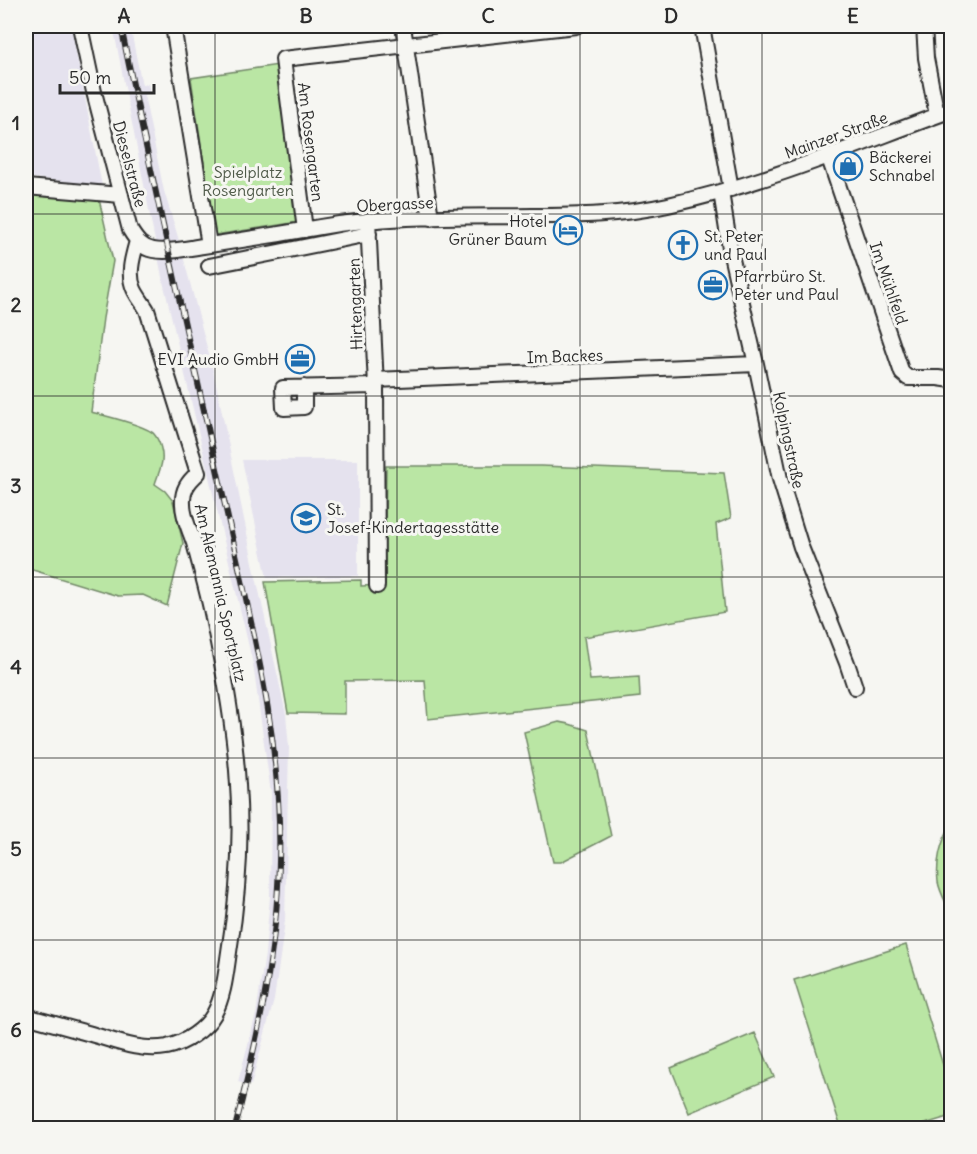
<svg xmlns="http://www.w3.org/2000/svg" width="977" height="1154" font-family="Delius,sans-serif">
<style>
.built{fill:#e5e2ee}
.green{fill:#bae6a4;stroke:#728868;stroke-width:1.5}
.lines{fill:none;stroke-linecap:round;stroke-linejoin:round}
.minor-casing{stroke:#2b2b2b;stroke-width:18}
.minor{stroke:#f6f6f2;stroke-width:14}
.rail-casing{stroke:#2b2b2b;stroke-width:6}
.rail{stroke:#f6f6f2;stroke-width:4;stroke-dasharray:11;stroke-linecap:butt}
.grid{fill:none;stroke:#2b2b2b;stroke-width:1.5;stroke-opacity:0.55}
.labels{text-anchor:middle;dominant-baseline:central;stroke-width:6;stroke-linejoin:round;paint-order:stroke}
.street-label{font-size:16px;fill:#2b2b2b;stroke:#f6f6f2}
.poi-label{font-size:16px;fill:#2b2b2b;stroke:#f6f6f2;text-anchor:start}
.park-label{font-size:16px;fill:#4f5a49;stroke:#f6f6f2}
.neatline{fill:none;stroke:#2b2b2b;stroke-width:2}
.grid-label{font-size:20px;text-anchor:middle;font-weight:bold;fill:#2b2b2b}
</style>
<rect width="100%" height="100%" fill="#f6f6f2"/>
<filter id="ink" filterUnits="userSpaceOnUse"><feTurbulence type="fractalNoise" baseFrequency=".0167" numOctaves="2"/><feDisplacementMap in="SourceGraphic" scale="12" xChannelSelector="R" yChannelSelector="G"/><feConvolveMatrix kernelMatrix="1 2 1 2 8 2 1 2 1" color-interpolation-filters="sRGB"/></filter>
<g filter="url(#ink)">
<path class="built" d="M26,26H71L102,186L26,177Z
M113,26H130L142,85L148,84L150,93L144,95L164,191L178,237L214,374L256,577L286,714L289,748L285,921L274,1000L251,1085L238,1082L256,1014L265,954L270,897L271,793L253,664L162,277Z
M242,460H358V576L267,578Z"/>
<path class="green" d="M278,65L298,222L215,235L191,78Z
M26,194L99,199L113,261L103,318L91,412C105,416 146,425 154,434C160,441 163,453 162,461C161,469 157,477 155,484L165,491L173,501L183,543L167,606L143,595L118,596L26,568Z
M386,466H541L724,473L731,518L716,524L725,612L584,637L590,680L639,677L640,697L428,719L425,680L345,681V714L288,713L265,582L361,580V586L384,585Z
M559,722L569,724L588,730L611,836L561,862H553L524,732Z
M951,826V914C947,904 940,893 938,882C936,863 940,842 951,826Z
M906,945L951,1091V1116L912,1128H841L794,980Z
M755,1033L774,1077L689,1113L671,1068Z"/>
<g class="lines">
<g class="minor-casing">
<path id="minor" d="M80,26L94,92L130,230C136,240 142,248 153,250C169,253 188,248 203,246C242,240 281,234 320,227C390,215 461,217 532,216C578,216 623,215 668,205C765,184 858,144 952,110
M173,26L209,245
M403,26L431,218
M702,26L731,189
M924,26L926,58L937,115
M828,155L902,373L908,378H938L952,380
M26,187L121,195
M721,192L731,255L756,364L780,479L801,547L847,663L855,687
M368,220L376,386L377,586
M305,230L283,59L576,26
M209,266L369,234
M375,380L756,364
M304,387V407L284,408L283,388L376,386
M26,1016C47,1022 69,1028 91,1034C115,1041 141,1052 167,1047C185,1043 205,1030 214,1014C224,996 226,972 229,952C238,897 242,840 238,785C235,730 225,676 214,623C209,596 201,569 194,543C190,530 183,518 183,504C182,490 188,482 198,473L147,310C143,303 137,296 134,289C127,274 133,256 137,241"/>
</g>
<use href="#minor" class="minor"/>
<g class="rail-casing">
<path id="rail" d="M121,26C153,186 190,346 225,505C251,623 283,740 279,862C277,952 257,1041 235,1128"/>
</g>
<use href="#rail" class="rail"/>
</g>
</g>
<path class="grid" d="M215,26V1128M397,26V1128M580,26V1128M762,26V1128M26,214H952M26,396H952M26,577H952M26,758H952M26,940H952"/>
<defs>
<g id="shop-ring" transform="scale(1.5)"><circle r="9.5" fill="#f6f6f2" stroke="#1f6fb2" stroke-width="1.5"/><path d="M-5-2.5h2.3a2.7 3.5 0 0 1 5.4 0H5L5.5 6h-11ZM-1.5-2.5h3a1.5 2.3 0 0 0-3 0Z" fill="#1f6fb2"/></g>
<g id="hotel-ring" transform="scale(1.5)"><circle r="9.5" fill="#f6f6f2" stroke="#1f6fb2" stroke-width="1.5"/><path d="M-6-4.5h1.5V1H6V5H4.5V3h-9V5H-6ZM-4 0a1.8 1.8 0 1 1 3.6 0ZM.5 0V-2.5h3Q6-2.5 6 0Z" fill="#1f6fb2"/></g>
<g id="church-ring" transform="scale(1.5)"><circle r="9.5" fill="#f6f6f2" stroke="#1f6fb2" stroke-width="1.5"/><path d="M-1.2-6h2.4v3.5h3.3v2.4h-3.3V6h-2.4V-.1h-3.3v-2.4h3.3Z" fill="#1f6fb2"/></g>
<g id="office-ring" transform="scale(1.5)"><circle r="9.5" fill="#f6f6f2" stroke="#1f6fb2" stroke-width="1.5"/><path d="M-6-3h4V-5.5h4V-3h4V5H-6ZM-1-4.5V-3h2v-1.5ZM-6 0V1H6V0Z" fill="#1f6fb2"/></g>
<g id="school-ring" transform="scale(1.5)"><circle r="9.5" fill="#f6f6f2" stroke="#1f6fb2" stroke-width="1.5"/><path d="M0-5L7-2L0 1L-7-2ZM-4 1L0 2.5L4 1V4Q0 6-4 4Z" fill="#1f6fb2"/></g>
</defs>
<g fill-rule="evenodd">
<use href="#shop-ring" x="848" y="166"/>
<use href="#hotel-ring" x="568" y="230"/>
<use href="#church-ring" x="683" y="245"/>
<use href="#office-ring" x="713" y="285"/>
<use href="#office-ring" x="300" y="359"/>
<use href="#school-ring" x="306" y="518"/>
</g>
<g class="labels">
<g class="street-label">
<text transform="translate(836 135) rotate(-20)">Mainzer Straße</text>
<text transform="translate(311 142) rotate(83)">Am Rosengarten</text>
<text transform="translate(130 164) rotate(75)">Dieselstraße</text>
<text transform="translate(395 204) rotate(-3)">Obergasse</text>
<text transform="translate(889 283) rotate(71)">Im Mühlfeld</text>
<text transform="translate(355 304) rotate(-92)">Hirtengarten</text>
<text transform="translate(565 356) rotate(-2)">Im Backes</text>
<text transform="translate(789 440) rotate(78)">Kolpingstraße</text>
<text transform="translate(221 593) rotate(77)">Am Alemannia Sportplatz</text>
</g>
<g class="poi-label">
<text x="869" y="157">Bäckerei<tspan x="869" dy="18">Schnabel</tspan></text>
<text x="547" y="221" text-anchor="end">Hotel<tspan x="547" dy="18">Grüner Baum</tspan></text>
<text x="704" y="236">St. Peter<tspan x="704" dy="18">und Paul</tspan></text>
<text x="734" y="276">Pfarrbüro St.<tspan x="734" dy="18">Peter und Paul</tspan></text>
<text x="279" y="359" text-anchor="end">EVI Audio GmbH</text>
<text x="327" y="509">St.<tspan x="327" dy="18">Josef-Kindertagesstätte</tspan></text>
</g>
<g class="park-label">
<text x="248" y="172">Spielplatz<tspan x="248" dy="18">Rosengarten</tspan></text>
</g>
</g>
<rect width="977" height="1154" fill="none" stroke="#f6f6f2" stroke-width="66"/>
<path d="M60 84v9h94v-9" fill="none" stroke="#2b2b2b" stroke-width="3"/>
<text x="69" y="84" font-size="18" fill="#2b2b2b" stroke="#f6f6f2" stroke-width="4.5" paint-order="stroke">50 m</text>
<rect x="33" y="33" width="911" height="1088" class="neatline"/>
<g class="grid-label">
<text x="124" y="23">A</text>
<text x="306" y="23">B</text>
<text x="488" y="23">C</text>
<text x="671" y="23">D</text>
<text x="853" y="23">E</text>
<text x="16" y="130">1</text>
<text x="16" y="312">2</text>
<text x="16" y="493">3</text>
<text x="16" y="674">4</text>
<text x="16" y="856">5</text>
<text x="16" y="1037">6</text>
</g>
</svg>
